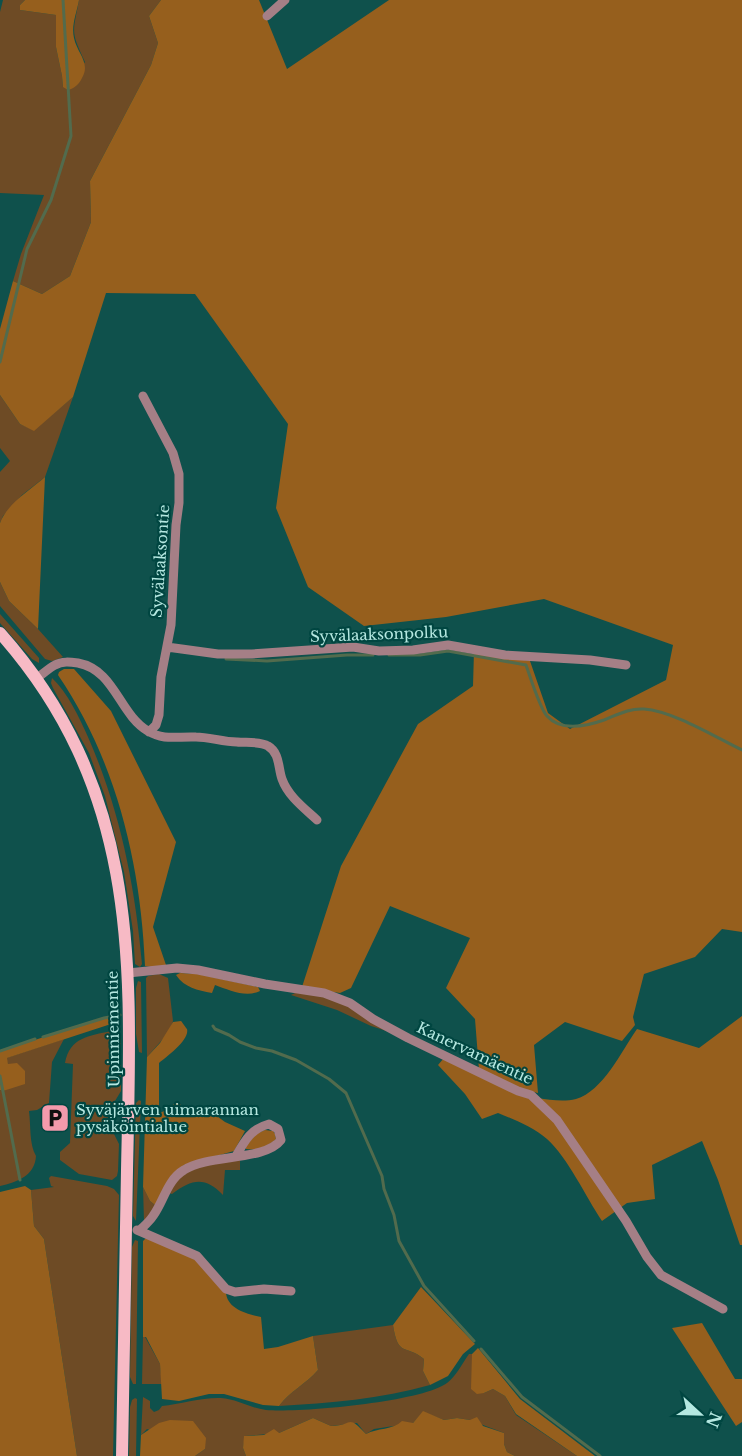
<svg xmlns="http://www.w3.org/2000/svg" width="742" height="1456" font-family="'Libre Baskerville',serif">
<style>
.green{fill:#6e4b25}
.forest{fill:#965f1d}
.lines{fill:none;stroke-linecap:round;stroke-linejoin:round}
.stream{stroke:#526b4d;stroke-width:3}
.minor{stroke:#a57f86;stroke-width:9}
.major{stroke:#f7bac5;stroke-width:12}
.labels{text-anchor:middle;dominant-baseline:central;stroke-width:4.5;stroke-linejoin:round;paint-order:stroke}
.street-label{font-size:15px;fill:#b5e8e1;stroke:#004641}
.poi-label{font-size:15px;fill:#b5e8e1;stroke:#004641;text-anchor:start}
</style>
<rect width="100%" height="100%" fill="#0f514c"/>
<path class="green" d="M3,0H25L20,5V10L56,15V47L62,76L63,87L85,62C70,30 73,33 79,0H161L149,16L158,43L151,65L90,181L91,222L70,276L42,294L13,281L21,254L44,195L0,193V12Z
M0,395L20,424L34,430L73,397L45,477L22,495L3,516L0,523V472L10,461L0,448Z
M0,582L9,601L38,629L63,657L52,661L45,659L0,606Z
M0,614L39,658V663L32,659L0,623Z
M52,678C68,693 79,717 88,737C120,810 135,885 142,964L140,967L135,964L133,931L124,872L105,796L89,753L53,688L51,683Z
M159,974L168,978L173,1021L169,1032L147,1057L146,978L148,976Z
M138,981L141,982L142,1053L139,1052L136,1034V988Z
M299,991L344,1002L402,1036L371,1026L337,1010L291,995Z
M111,1031L116,1032L121,1037V1091L115,1101L114,1111V1134L119,1144L118,1171L117,1176L112,1180L79,1174L60,1160V1152L70,1143L73,1064L65,1063C70,1037 89,1036 111,1031Z
M64,1039L52,1062L49,1103L37,1110L29,1111C31,1126 29,1144 36,1156C35,1176 17,1182 0,1186V1090L3,1091L14,1086L6,1058Z
M139,1100L141,1101L136,1221L133,1216L136,1103Z
M238,1159L240,1161V1170H225L223,1195C205,1176 192,1179 172,1194L169,1193C180,1166 212,1164 238,1159Z
M51,1176L107,1186L114,1189L119,1195L113,1456H77L44,1239L34,1226L31,1190L54,1187L51,1186L49,1178Z
M143,1187L150,1201L155,1205L150,1216L144,1221Z
M135,1240L138,1241L136,1384H133L130,1377L132,1247Z
M393,1325C398,1358 406,1344 424,1359L423,1371L430,1385C381,1399 329,1403 279,1406C290,1391 306,1384 318,1370L313,1336Z
M143,1337H145L160,1364L162,1384H142Z
M469,1354H472V1368L484,1393L493,1389L505,1396L516,1415L577,1456H515L507,1452L504,1444V1433L470,1420L457,1418L444,1420L423,1412L413,1423L374,1429L366,1434L357,1423L331,1426L313,1418L279,1433L245,1436L243,1448L246,1456H195L205,1449L147,1429L141,1435L143,1397L150,1401V1408L154,1412L159,1410L162,1406C180,1404 204,1397 221,1398C237,1399 250,1408 266,1410C298,1413 422,1402 447,1383C456,1376 462,1364 469,1354Z
M135,1398L137,1399L136,1456H129L130,1407L132,1400Z"/>
<path class="forest" d="M25,0H79C77,12 71,25 74,38C77,53 91,63 82,78C79,84 75,88 68,90L63,87L62,76L56,47V15L20,10V5Z
M161,0H259L287,69L389,0H742V932L722,929L695,957L644,974L633,1017L635,1025L622,1041L565,1022L534,1045L538,1093L517,1088L479,1070L475,1019L446,988L470,938L390,906L351,988L340,993L302,987L341,866L418,724L473,686L474,651L530,661L548,713L570,729L666,680L673,645L544,599L446,617L364,626L308,587L276,508L288,424L195,294L106,293L73,397L34,431L20,424L0,395V329L13,281L42,294L70,276L91,222L90,181L151,65L158,43L149,16Z
M45,477L38,629L9,601L0,582V523C7,504 30,490 45,477Z
M64,669H74L111,711L176,842L153,927L166,965L152,967L145,966C141,864 116,760 58,675L59,672Z
M180,973L198,974L258,987L260,991C246,998 229,990 215,985L212,993C197,990 185,988 176,975Z
M120,1015L118,1021L111,1024L7,1058L8,1064L17,1063L25,1071V1084L3,1091L0,1090V1051L104,1018Z
M742,1016V1245H740L718,1180L702,1141L652,1165L655,1199L627,1203L620,1208L538,1098C550,1100 564,1102 576,1099C603,1091 621,1052 637,1029L699,1048Z
M181,1021C182,1022 186,1028 187,1029C190,1040 166,1057 159,1063V1114L176,1103L192,1109L201,1116L214,1114L225,1122L245,1131L234,1151L184,1165L155,1205L150,1201L143,1187L147,1057L160,1043L173,1022Z
M444,1058L527,1097L555,1120L616,1211L602,1221C586,1197 568,1158 547,1139C533,1127 515,1120 498,1113L482,1119L465,1094L438,1065Z
M265,1130L273,1131L275,1134L276,1139C269,1146 256,1151 246,1149V1146L256,1134Z
M25,1186L31,1190L34,1226L44,1239L77,1456H0V1192Z
M146,1238L190,1253L226,1290C225,1308 246,1314 261,1317L264,1349L278,1347L313,1336L318,1370C306,1384 290,1391 279,1406L263,1405L224,1394H209L179,1401L162,1399L160,1364L146,1337H143V1241Z
M421,1287L475,1344L463,1354L448,1376L430,1385L423,1371L424,1359C406,1344 398,1358 393,1325Z
M702,1323L735,1379H742V1422L736,1426L672,1328Z
M478,1348L520,1399L595,1456H577L516,1414L505,1396L493,1389L484,1393L477,1394L471,1389L472,1354Z
M423,1411L444,1420L457,1418L470,1420L477,1417L483,1426L504,1433V1444L507,1452L515,1456H246L243,1448L244,1436L264,1435L274,1429L279,1433L313,1418L331,1426C354,1426 346,1413 366,1434C377,1428 393,1430 402,1421L413,1423Z
M170,1420L193,1421L206,1438L205,1449L195,1456H140L141,1435L159,1423Z"/>
<g class="lines">
<path class="stream" d="M0,362L27,249L51,200L71,136L63,0
M389,655H420L448,651L526,665C530,676 540,709 547,716C561,732 587,726 604,720C617,715 629,708 644,709C673,711 715,737 742,750
M226,659L267,661L347,655H373
M213,1026L215,1029L229,1035L240,1042L256,1048L272,1051L296,1060L329,1079L346,1093L382,1176L384,1189L394,1215L399,1241L424,1286L474,1341
M43,1037L104,1018L120,1015
M0,1051L35,1039
M0,1076L20,1180
M481,1349L522,1397L600,1456"/>
<path class="minor" d="M267,16L285,0
M143,396L173,453L179,474V503L176,525L171,625L161,677L159,715L156,725L149,732
M167,647L218,654H252L353,647L379,651L413,650L448,645L505,655L590,660L626,665
M37,678C43,674 49,668 55,665C62,661 70,662 78,663C115,670 119,714 148,731C164,741 178,736 196,737C209,737 223,742 237,742C246,743 260,741 268,746C280,753 278,768 282,779C288,796 304,808 317,820
M128,973L177,968L198,970L265,984L324,993L350,1003L373,1019L408,1038L518,1091L531,1095L557,1120L626,1221L647,1257L661,1275L723,1309
M137,1230L197,1256L226,1289L235,1292L264,1289L291,1291
M140,1230C144,1226 150,1221 153,1216C164,1201 167,1180 184,1170C209,1154 265,1161 281,1140L278,1129L269,1124C251,1129 245,1140 236,1156"/>
<path class="major" d="M0,633C143,794 131,970 127,1170C125,1265 124,1361 122,1456"/>
</g>
<defs>
<g id="parking-square" transform="scale(1.5)"><rect x="-9" y="-9" width="18" height="18" rx="4" fill="#f39aac" stroke="#004641"/><path d="M-3.5-5.5H1a3.5 3.5 0 0 1 0 7H-1V5.5H-3.5ZM-1-3.4V-.6H.8a1.4 1.4 0 0 0 0-2.8Z" fill="#111"/></g>
</defs>
<g fill-rule="evenodd">
<use href="#parking-square" x="55" y="1118"/>
</g>
<g class="labels">
<g class="street-label">
<text transform="translate(160 561) rotate(-86)">Syvälaaksontie</text>
<text transform="translate(379 634) rotate(-2)">Syvälaaksonpolku</text>
<text transform="translate(113 1029) rotate(-91)">Upinniementie</text>
<text transform="translate(475 1053) rotate(25)">Kanervamäentie</text>
</g>
<g class="poi-label">
<text x="76" y="1109">Syväjärven uimarannan<tspan x="76" dy="17">pysäköintialue</tspan></text>
</g>
</g>
<g transform="translate(700 1414) rotate(112)" stroke="#004641" stroke-width="4.5" paint-order="stroke">
<path d="M0-4.5L10 22L0 15L-10 22Z" fill="#b5e8e1"/>
<text y="-9" font-size="16" font-weight="bold" text-anchor="middle" fill="#b5e8e1">N</text>
</g>
</svg>
